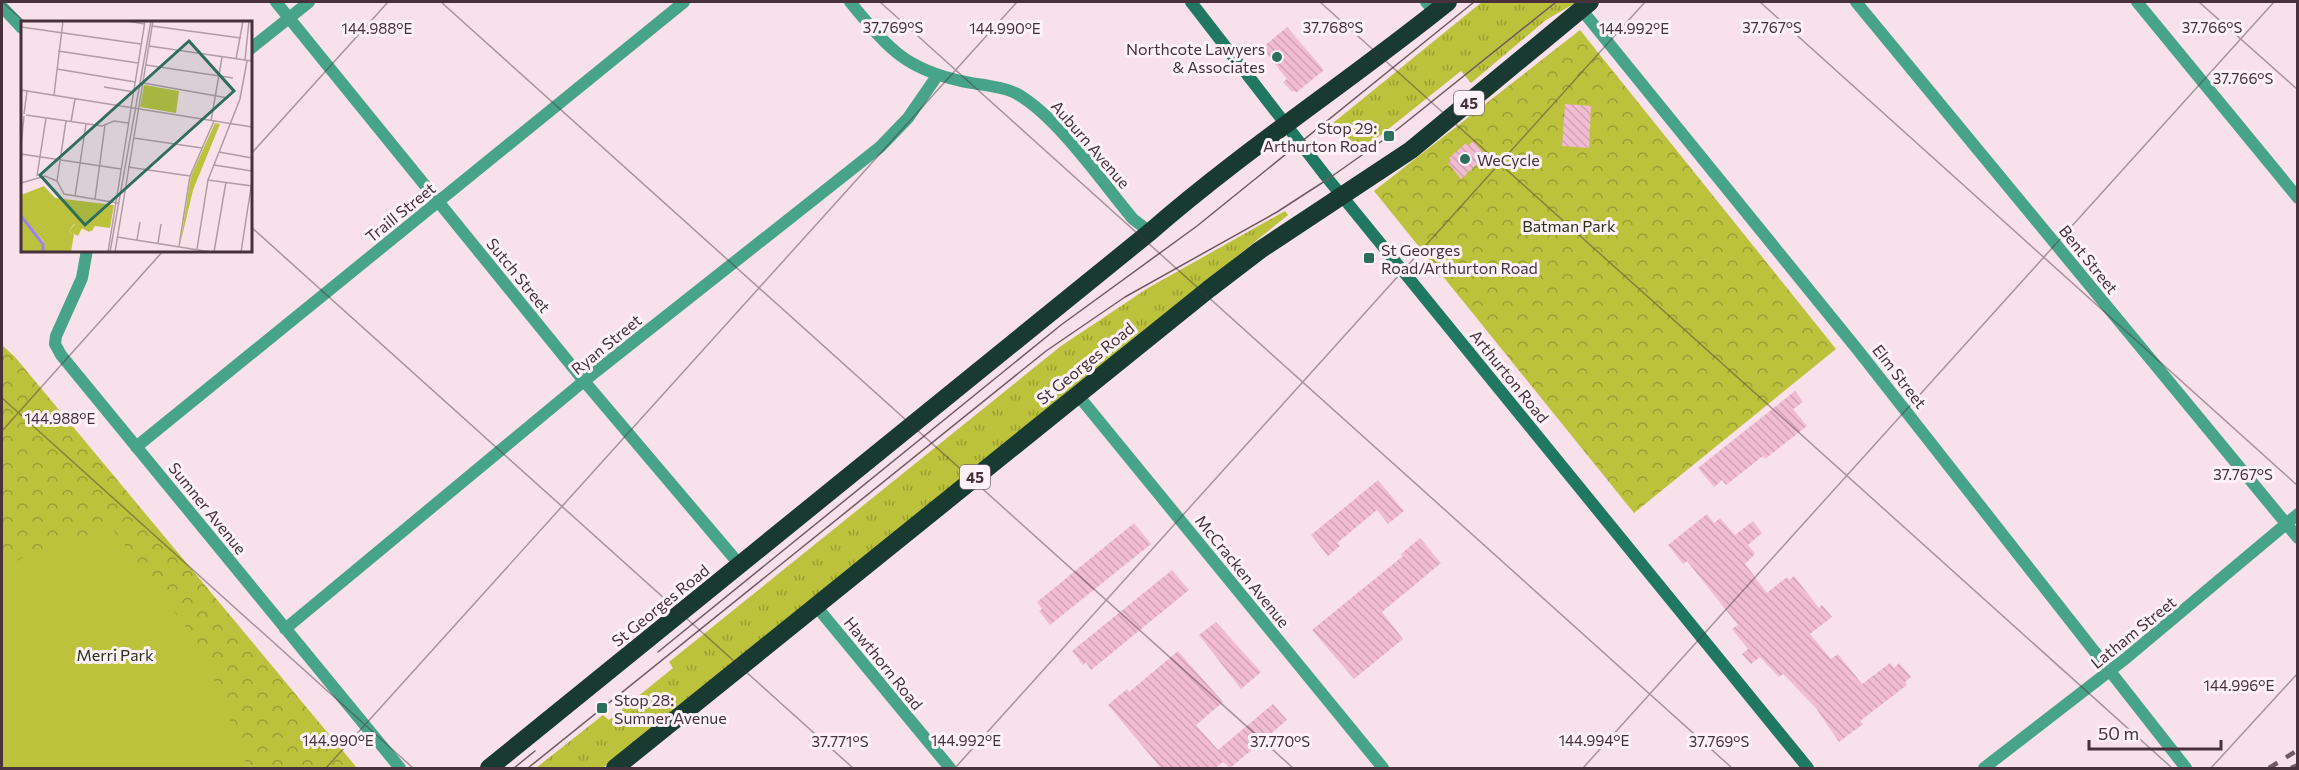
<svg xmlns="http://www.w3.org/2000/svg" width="2299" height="770" font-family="Commissioner,sans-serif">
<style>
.grass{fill:url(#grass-tufts)}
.forest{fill:url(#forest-crowns)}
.garden{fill:#bcc23c}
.building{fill:url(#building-back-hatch)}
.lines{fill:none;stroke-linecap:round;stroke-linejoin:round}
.street{stroke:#47a48a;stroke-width:12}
.secondary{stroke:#217862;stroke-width:12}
.highway{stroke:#183a30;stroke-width:18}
.tram{stroke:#705b64;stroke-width:1.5}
.rail{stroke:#705b64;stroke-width:4.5;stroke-dasharray:10 10;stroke-linecap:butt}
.ticks{fill:none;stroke:#47323b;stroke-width:1.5;stroke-opacity:0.45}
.poi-dot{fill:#2e6e5c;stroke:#fdf2f7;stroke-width:2}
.labels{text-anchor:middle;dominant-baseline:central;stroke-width:6;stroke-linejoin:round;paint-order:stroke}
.shield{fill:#fdf2f7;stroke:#7e6c73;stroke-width:1.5}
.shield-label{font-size:15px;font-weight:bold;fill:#47323b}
.poi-label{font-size:16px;fill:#47323b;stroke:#fdf2f7;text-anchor:start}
.street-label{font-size:16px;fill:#47323b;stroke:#fdf2f7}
.park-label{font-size:16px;fill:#2d2f18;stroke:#fdf2f7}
.inset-river{fill:none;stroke:#9b82ef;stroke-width:3}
.inset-road{fill:none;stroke:#b19ba4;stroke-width:1.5}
.view{fill:#2e6e5c;fill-opacity:0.15;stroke:#2e6e5c;stroke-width:3}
.inset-edge{fill:none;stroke:#47323b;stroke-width:3}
.ticks-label{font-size:15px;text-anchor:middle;fill:#47323b;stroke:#fdf2f7;stroke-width:6;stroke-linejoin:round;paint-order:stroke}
</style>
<defs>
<pattern id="grass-tufts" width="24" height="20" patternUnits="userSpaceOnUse" patternTransform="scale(1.5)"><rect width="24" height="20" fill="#bcc23c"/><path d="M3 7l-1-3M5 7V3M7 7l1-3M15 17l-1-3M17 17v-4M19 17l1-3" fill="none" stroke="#9b9e34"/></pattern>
<pattern id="forest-crowns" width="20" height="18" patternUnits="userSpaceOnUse" patternTransform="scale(1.5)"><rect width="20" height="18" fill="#bcc23c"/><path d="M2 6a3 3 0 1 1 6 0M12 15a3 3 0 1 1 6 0" fill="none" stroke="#9b9e34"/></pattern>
<pattern id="building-back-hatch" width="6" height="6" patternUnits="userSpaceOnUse" patternTransform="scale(1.5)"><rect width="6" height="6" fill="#f1bcd2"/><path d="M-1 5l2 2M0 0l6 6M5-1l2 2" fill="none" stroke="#d0a2b5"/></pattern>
</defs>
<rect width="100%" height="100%" fill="#f8e1ea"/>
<path class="grass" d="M1482,2H1577L1546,20L1471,83L1461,71L1357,154L1333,123Z
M1285,211L1288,215L603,768H536L603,715L609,720L673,668L669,662L1061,346L1148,288Z"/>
<path class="forest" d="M1580,30L1836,349L1634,513L1374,191Z
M2,345L15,357L357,768H2Z"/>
<path class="garden" d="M111,527L203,650L248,768H2V572L23,557Z"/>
<path class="building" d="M1287,27L1324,70L1297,92L1291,91L1283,82L1287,79L1262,48Z
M1565,104L1591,106L1589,148L1562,146Z
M1473,141L1486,156L1461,179L1448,163L1451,160L1449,158L1466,143L1468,146Z
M1795,391L1803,402L1793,409L1807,426L1765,459L1763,456L1726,485L1722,480L1714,487L1698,468Z
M1378,480L1404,511L1388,524L1377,510L1337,543L1340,546L1328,556L1311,535Z
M1707,514L1714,523L1720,518L1735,535L1753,521L1762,533L1748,545L1755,554L1745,564L1767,593L1787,577L1789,580L1794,576L1819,608L1822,605L1832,617L1810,634L1831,659L1838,654L1862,684L1890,663L1894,668L1899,663L1911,677L1905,682L1907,685L1860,721L1863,724L1839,742L1816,708L1783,674L1779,677L1760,657L1751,664L1742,654L1748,649L1732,629L1738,625L1687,561L1683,564L1668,545Z
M1134,523L1151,544L1050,625L1039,611L1042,609L1037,602Z
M1420,538L1441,563L1382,612L1403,639L1354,679L1312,630L1403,556L1401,554Z
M1172,570L1189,590L1091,670L1086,662L1083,665L1072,651Z
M1216,622L1261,672L1241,689L1199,635Z
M1178,651L1223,702L1196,725L1218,750L1273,704L1287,720L1230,768L1223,762L1215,768H1161L1108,705L1127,689L1129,692Z"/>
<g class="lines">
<path class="street" d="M276,2L584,381L740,565
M850,2C887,46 902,68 961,81C979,85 1004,86 1019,95C1059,119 1102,182 1133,219L1150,232
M1426,2L1435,12
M1856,2L2298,538
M2137,2L2298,198
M2,7L22,28
M1581,9L1857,349L2186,768
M250,49L309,2
M87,250L82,278L56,336L55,344L61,355L400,768
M1077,394L1383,768
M136,447L684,2
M816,606L950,768
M285,629L584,381L880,147L908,118L937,76
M1984,768L2125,659L2298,514"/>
<path class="secondary" d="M1191,2L1328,179L1808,768"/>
<path class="highway" d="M489,768L1150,232C1245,149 1350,81 1448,2
M615,768L1209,289L1260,250L1411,150L1590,2"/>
<path class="tram" d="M658,652L1061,325L1197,226L1474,2
M514,768L535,751
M528,768L1046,351L1125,297L1277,212L1328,179L1389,136L1556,2"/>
<path class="rail" d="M2269,768L2298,750
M2291,768L2298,765"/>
</g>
<path class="ticks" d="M2,2L25,22M441,2L1293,768M880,2L1732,768M1320,2L2172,768M1760,2L2298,486M2199,2L2298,90M250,155L388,2M250,226L853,768M2,398L413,768M2,431L164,250M326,768L1017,2M955,768L1645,2M1583,768L2274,2M2211,768L2298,673"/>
<g class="poi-dot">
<circle cx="1277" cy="57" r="6"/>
<rect x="1383" y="130" width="12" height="12" rx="3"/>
<circle cx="1465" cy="159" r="6"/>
<rect x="1363" y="252" width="12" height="12" rx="3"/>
<rect x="596" y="702" width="12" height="12" rx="3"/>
</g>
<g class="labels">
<g class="shield">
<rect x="1454" y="91" width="30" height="24" rx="4.5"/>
<rect x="960" y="465" width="30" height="24" rx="4.5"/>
</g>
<g class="shield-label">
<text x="1469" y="103">45</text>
<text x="975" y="477">45</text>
</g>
<g class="poi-label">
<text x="1265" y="48" text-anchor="end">Northcote Lawyers<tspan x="1265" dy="18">&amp; Associates</tspan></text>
<text x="1377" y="127" text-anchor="end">Stop 29:<tspan x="1377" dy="18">Arthurton Road</tspan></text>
<text x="1477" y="159">WeCycle</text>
<text x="1381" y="249">St Georges<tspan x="1381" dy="18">Road/Arthurton Road</tspan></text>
<text x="614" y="699">Stop 28:<tspan x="614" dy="18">Sumner Avenue</tspan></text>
</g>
<g class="street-label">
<text transform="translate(1091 144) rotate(49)">Auburn Avenue</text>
<text transform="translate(400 212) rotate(-39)">Traill Street</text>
<text transform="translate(2089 259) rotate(51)">Bent Street</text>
<text transform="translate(519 275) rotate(51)">Sutch Street</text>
<text transform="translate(606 344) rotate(-39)">Ryan Street</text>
<text transform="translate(1085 363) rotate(-39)">St Georges Road</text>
<text transform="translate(1510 376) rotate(51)">Arthurton Road</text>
<text transform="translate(1900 376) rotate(52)">Elm Street</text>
<text transform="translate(208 508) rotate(51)">Sumner Avenue</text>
<text transform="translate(1243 571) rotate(51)">McCracken Avenue</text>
<text transform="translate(660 605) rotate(-39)">St Georges Road</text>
<text transform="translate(2133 632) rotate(-39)">Latham Street</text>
<text transform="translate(884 663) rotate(51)">Hawthorn Road</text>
</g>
<g class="park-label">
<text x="1569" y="225">Batman Park</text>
<text x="115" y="654">Merri Park</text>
</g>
</g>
<g transform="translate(21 21)">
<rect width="231" height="231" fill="#f8e1ea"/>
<path d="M123,64L158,70L155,92L119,86ZM194,102L199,103L172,169L159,224L170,155ZM23,165L34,177L93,184L89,207L74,205L68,211L53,203L48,210L53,213L50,231H23V221L0,194V174ZM0,196L22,224L21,231H0Z" fill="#bcc23c"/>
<path d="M57,182L81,191L71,210L61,207L57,215L48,210L54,203L52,193Z" fill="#bcc23c"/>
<path class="inset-river" d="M0,195L22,223V231"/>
<path class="inset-road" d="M105,0L124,3M131,5L220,17M0,6L120,23M128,25L231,40M37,30L117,42M215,38L222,0M224,39L228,0M125,44L212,57M36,48L114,61M122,62L207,77M83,66L113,71M0,69L231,106M33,74L42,0M3,93L6,70M5,94L81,105L93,100L107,102M190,100L201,36M50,101L54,78M113,117L181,127M0,125L3,95M198,131L231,137M0,133L100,148M193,144L231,150M107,146L169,155M16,155L25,97M187,159L231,165M36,160L45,100M0,162L24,155L36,160L43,173L97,182M54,175L65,103M74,178L84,104M96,216L190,231M116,219L119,201M137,222L140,203M158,225L169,155L193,100M176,228L187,159L219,78L226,40M87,231L124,0M89,231L130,0M94,231L132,0M193,231L205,161M220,231L231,160"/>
<path class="view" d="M168,20L213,70L64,204L19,154Z"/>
<rect width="231" height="231" class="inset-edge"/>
</g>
<g class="ticks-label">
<text x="893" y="33">37.769°S</text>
<text x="1333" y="33">37.768°S</text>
<text x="1772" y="33">37.767°S</text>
<text x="2212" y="33">37.766°S</text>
<text x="377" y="34">144.988°E</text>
<text x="1005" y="34">144.990°E</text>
<text x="1634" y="34">144.992°E</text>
<text x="2243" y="84">37.766°S</text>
<text x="60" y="424">144.988°E</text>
<text x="2243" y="480">37.767°S</text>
<text x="2239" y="691">144.996°E</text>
<text x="338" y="746">144.990°E</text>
<text x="966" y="746">144.992°E</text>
<text x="1594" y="746">144.994°E</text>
<text x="840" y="747">37.771°S</text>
<text x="1280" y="747">37.770°S</text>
<text x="1719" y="747">37.769°S</text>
</g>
<rect width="2299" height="770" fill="none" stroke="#47323b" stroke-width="6"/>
<path d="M2089 740v9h132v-9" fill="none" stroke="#47323b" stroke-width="3"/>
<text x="2098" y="740" font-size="18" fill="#47323b" stroke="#fdf2f7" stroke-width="4.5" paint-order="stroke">50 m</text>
</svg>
